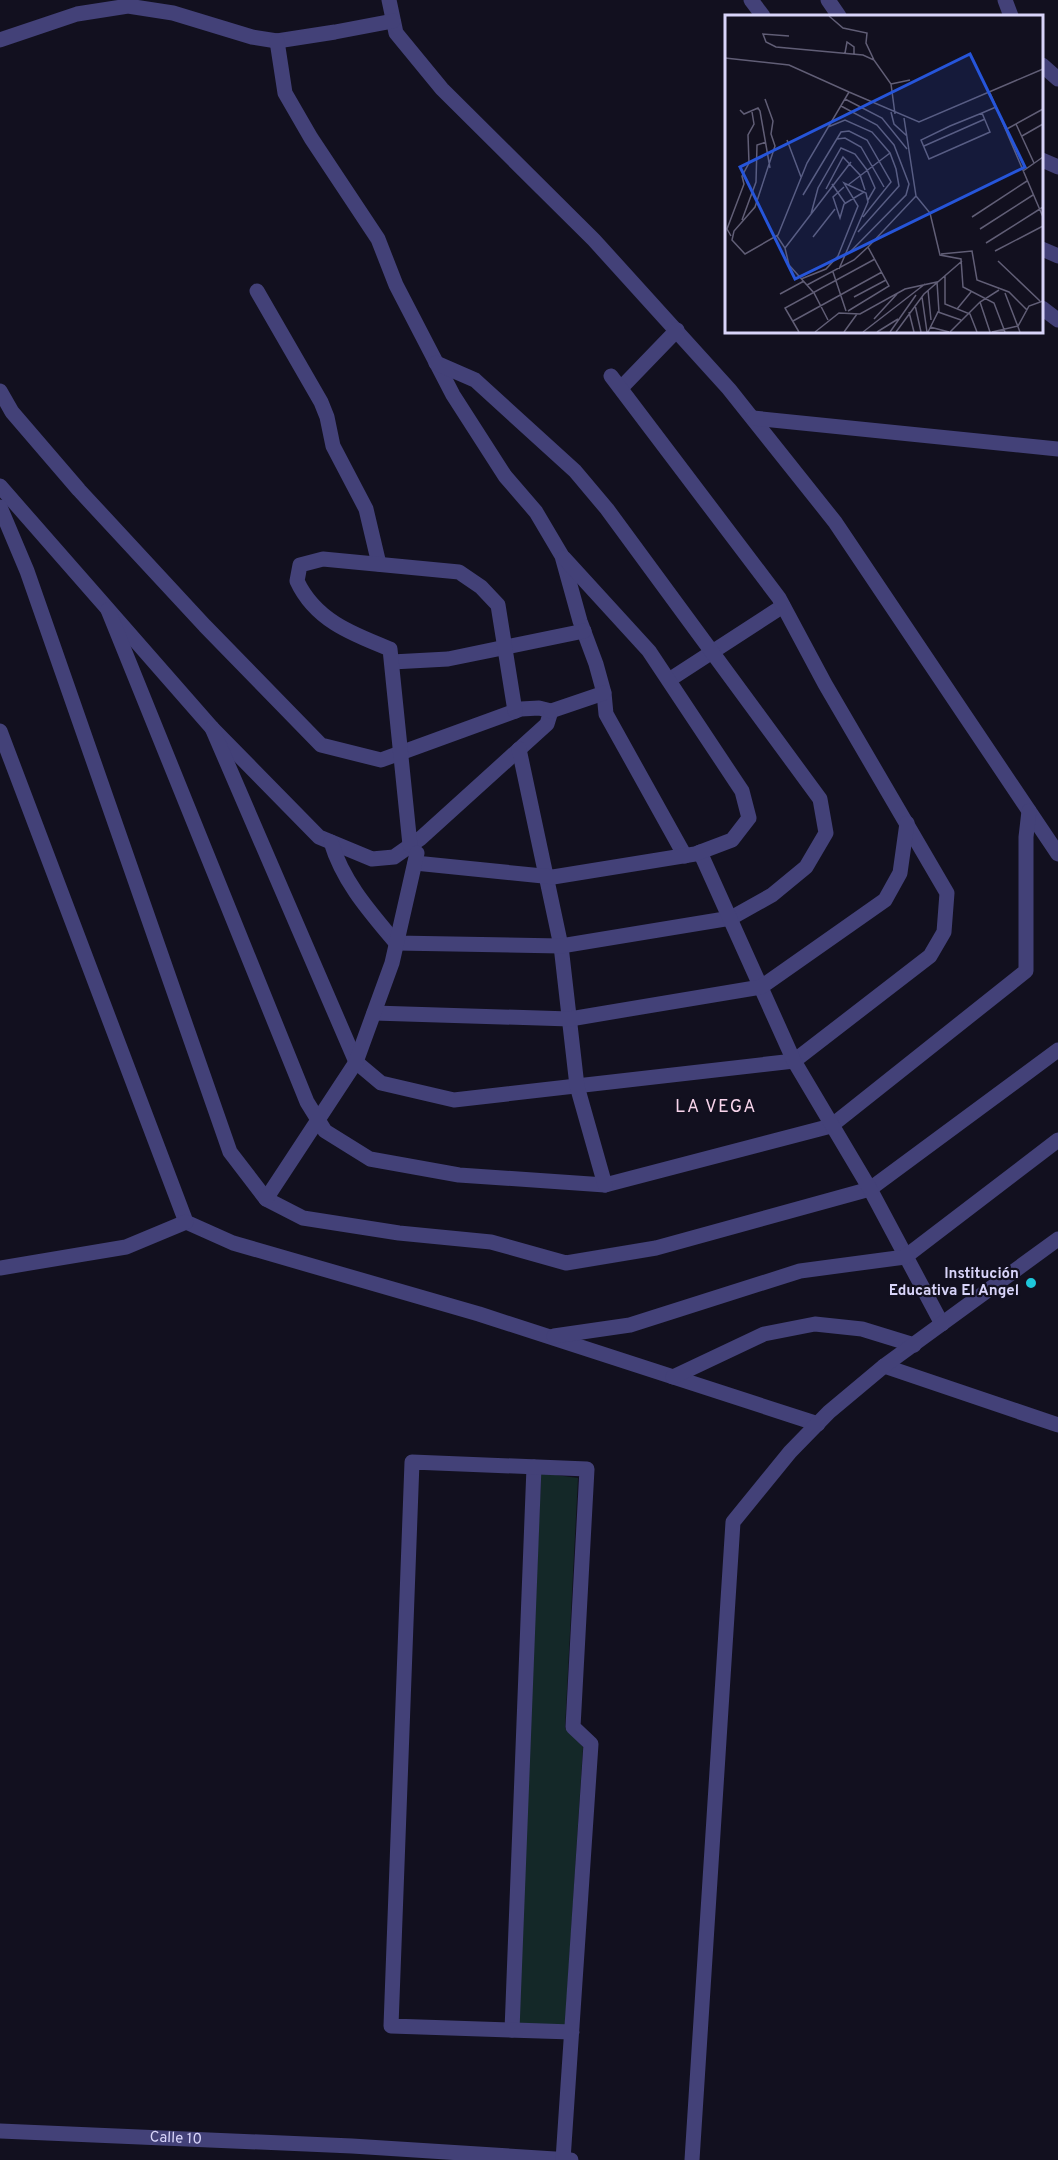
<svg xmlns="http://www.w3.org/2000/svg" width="1058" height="2160" font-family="Overpass,sans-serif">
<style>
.green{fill:#142828}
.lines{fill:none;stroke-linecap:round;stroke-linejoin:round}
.minor{stroke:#434178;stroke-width:15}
.poi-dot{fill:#1ec7db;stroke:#12101f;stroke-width:2}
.labels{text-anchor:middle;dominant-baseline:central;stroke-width:4.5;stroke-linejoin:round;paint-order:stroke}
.poi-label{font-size:15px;font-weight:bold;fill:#d8d4f9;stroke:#12101f;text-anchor:end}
.street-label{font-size:15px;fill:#d8d4f9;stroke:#12101f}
.quarter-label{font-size:18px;letter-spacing:1.5px;fill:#f9d5ec;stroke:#12101f}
.inset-road{fill:none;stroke:#615e76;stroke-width:1.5}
.view{fill:#2655da;fill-opacity:0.15;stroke:#2655da;stroke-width:3}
.inset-edge{fill:none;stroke:#d8d4f9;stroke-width:3}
</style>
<rect width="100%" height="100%" fill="#12101f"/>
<path class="green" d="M541,1473L578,1478L565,1728L583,1747L565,2027L518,2023Z"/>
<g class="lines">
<g class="minor">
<path d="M389,0L396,33L442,89L594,240L729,389L835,522L1058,854"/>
<path d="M751,0L763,16"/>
<path d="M828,0L839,16"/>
<path d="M1005,0L1011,16"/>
<path d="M0,40L77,14L128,6L173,13L252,37L277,41L335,32L393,21"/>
<path d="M277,41L285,93L311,138L378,239L396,285L453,395L505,476L536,512L562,556L580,621L596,664L604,693L606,714L685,856"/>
<path d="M1042,65L1058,79"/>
<path d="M1042,160L1058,167"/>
<path d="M1042,249L1058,256"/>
<path d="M257,291L321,402L327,417L333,446L366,509L379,564"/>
<path d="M1042,308L1058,320"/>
<path d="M621,388L677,330"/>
<path d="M0,391L12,412L79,490L205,626L321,745L381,760L521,709L539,708L551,711L547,724L421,838L394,857L372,859L319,837L212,728L0,486"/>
<path d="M753,418L1058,449"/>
<path d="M0,507L27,571L230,1152L266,1199L303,1218L399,1233L491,1242L566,1263L656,1248L870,1189L1058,1050"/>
<path d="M108,610L307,1102L325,1131L370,1159L459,1175L605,1185L831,1126L1026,971V837L1029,811"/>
<path d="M392,662L448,659L584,631"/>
<path d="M669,680L783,606"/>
<path d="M551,711L604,693"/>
<path d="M212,728L356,1062L381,1083L454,1100L794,1061L930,956L944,932L947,893L825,684L779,598L611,376"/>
<path d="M0,731L186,1222L233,1243L479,1314L818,1424"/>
<path d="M519,749L561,946L577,1086L605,1185"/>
<path d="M331,842C343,882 370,912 396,943L561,946L731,918L772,895L806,867L826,833L820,799L607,509L575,471L475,380L436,363"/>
<path d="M410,845L390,649C352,634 315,620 297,581L300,565L323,559L459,572L481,587L498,605L515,711"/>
<path d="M700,852L794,1061L870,1189L942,1324"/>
<path d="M415,863L553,877L695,854L732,840L749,818L742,791L649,651L564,558"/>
<path d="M374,1013L570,1019L761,987L885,900L900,873L907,823"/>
<path d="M266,1199L356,1062L392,963L417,853"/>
<path d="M0,1268L126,1247L186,1222"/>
<path d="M554,1336L630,1325L800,1271L905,1257L1058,1140"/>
<path d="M884,1366L1058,1425"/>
<path d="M673,1377L764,1334L815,1324L862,1329L914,1345"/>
<path d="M512,2030L534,1467"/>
<path id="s1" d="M0,2131L352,2146L571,2160"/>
<path d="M563,2160L591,1744L573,1727L587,1469L412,1462L391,2026L572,2032"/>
<path d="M692,2160L733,1522L790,1452L829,1412L884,1366L1058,1239"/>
</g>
</g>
<circle class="poi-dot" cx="1031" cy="1283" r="6"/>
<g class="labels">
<g class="poi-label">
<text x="1019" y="1274">Institución<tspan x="1019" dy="17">Educativa El Angel</tspan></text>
</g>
<g class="street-label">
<text stroke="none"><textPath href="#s1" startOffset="176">Calle 10</textPath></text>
</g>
<g class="quarter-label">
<text x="716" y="1107">LA VEGA</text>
</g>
</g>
<g transform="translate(725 15)">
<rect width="318" height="318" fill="#12101f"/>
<path class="inset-road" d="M104,1L118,13L142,18L141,28L149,45M64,21L38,19L41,27L51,32L138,40L149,45L166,69L170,99M120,38L122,27L129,32V39M0,43L64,50L124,77M166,69L185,65M265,78L318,202M40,84L48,106L46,119L50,131L30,192L9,216L7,225L20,239L53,220L82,148L124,77L194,107L318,54M120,84L157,103L182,134M116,91L152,110L169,130L184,169L181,180L124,238M15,95L19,99L33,93L35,96L45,153M166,97L169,109L182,121M257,98L265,117L204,144L196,125L225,111L257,98L271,92M291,109L309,148M103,112L120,105L147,117L165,138L171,154L174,171L133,217M280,115L318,94M297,121L318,109M112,124L120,123L136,132L159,172M62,125L76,162M199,131L260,104M298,156L318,142M107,169L120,188M123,170L165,138M119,172L108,182L115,203L119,189L139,177M101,174L118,142L135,160L140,175M78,180L116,117L124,116L142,125L166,167L138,202M191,181L205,198L215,240L236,244L238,272L269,288L280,317M86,199L93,173L116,133L130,139L142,155L150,173L143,185M247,202L302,166M17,205L31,167L32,130L41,127M255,214L308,180M6,221L2,214L19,169L17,161L24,148L23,120L29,109L27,97M52,221L60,233L64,250L89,278L103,305M88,222L110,194M261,228L318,192M60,233L126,147M270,236L318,211M216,239L247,236L252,265L284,277L302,295M273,246L315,286M108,257L121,296M220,261V289L245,299L252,317M76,264L101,254L113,241L133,191L119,168L141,178L143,187L114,254M82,270L129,245L143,232M203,275L206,305M280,278L295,317M55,279L79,266M129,282L161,265M197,282L202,317M255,287L265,317M190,290L196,317M232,294L246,277M123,296L164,271L143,232L191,181L179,103M184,297L189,317M149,304L172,279M68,306L157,257M205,312L224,317M74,317L60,293L150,244M90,317L114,298L135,299L180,274L212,267L214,297M119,317L132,299M138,317L200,269M152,317L173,304M165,317L191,280M171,317L199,279L237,246M203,317L213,297L236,305M225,317L255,287L274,275M267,317L293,311L304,291L318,286"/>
<path class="view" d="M245,39L300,152L70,264L15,152Z"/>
<rect width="318" height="318" class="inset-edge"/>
</g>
</svg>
